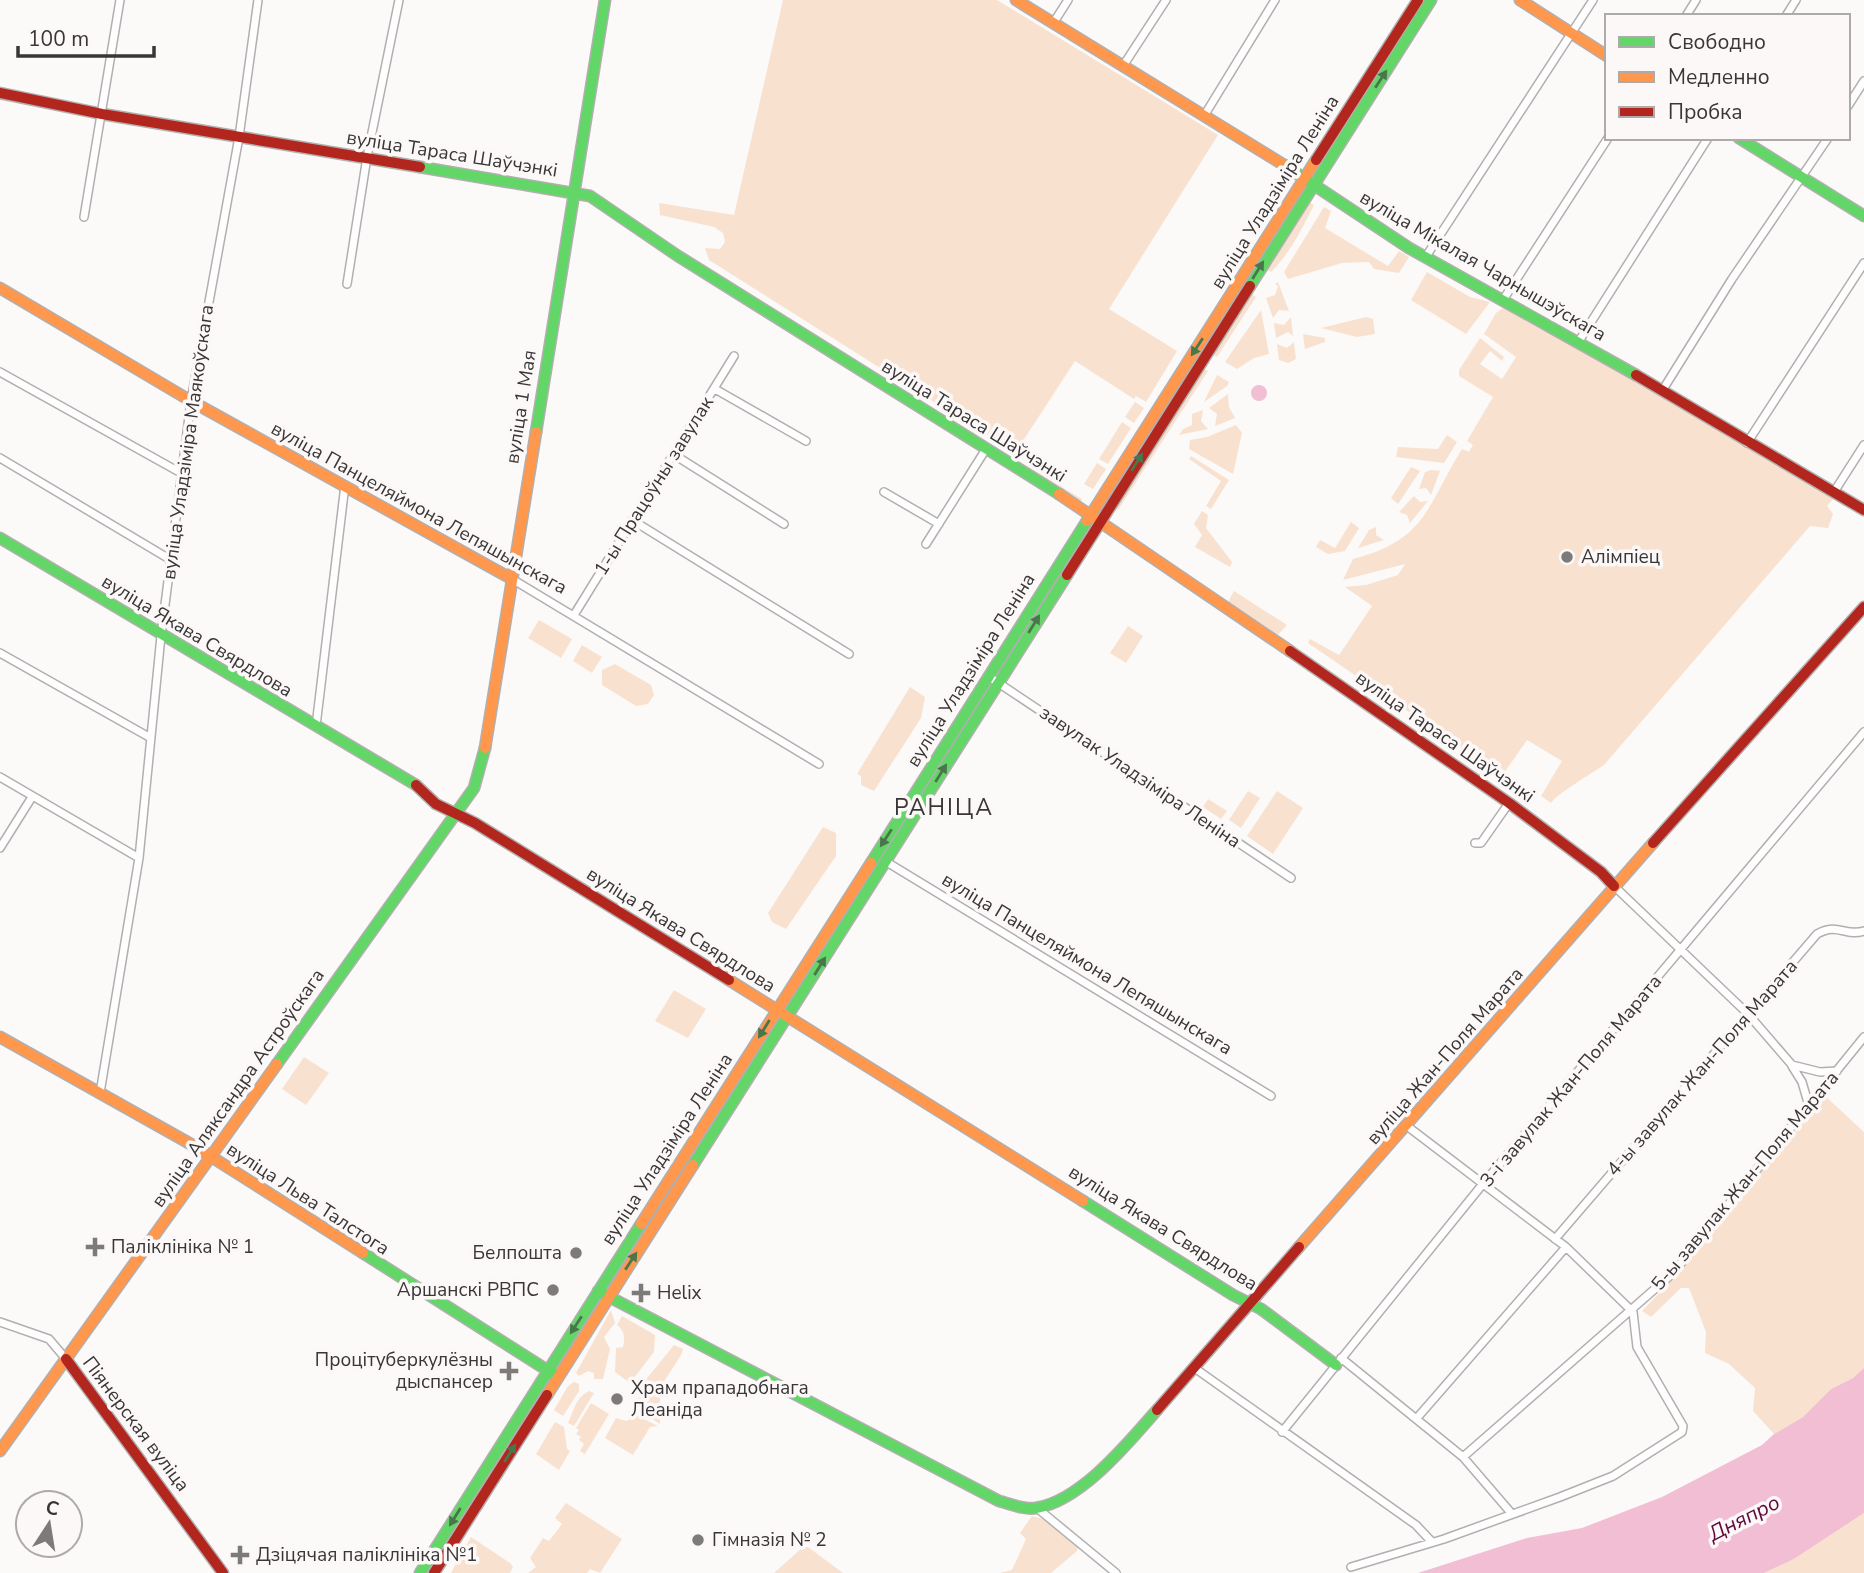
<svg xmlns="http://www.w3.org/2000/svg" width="1864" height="1573" font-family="'Nunito Sans',sans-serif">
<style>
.green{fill:#f8e2cf}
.water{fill:#f2bed3}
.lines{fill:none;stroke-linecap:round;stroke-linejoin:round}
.street-casing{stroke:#b1afaf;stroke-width:10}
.fast-casing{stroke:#b1afaf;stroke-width:13}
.slow-casing{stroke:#b1afaf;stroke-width:13}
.jam-casing{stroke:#b1afaf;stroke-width:13}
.street{stroke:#fffefe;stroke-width:7}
.fast{stroke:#63d668;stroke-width:10}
.slow{stroke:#ff974d;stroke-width:10}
.jam{stroke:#b3261e;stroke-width:10}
.oneway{fill:#49764a}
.poi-dot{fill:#7d7a7a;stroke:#fdf8f8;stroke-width:2.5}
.labels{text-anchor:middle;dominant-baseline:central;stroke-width:7;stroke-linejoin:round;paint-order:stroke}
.street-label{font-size:19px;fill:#383636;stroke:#fdf8f8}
.poi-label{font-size:19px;fill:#383636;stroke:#fdf8f8;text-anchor:start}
.water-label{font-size:21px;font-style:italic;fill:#5f093a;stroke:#fdf8f8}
.quarter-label{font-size:23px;letter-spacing:2px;fill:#383636;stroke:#fdf8f8}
</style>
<rect width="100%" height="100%" fill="#fcf9f9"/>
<path class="green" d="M783,0H997L1218,135L1109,309L1177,351L1146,402L1136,396L1134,399L1075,361L1015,453L709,260L705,248L720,249L725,242L723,233L714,227L660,215L659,203L734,215Z
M1309,202L1314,205C1302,229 1290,253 1271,272L1266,269Z
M1324,207L1331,211L1325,228L1388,266L1399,251L1409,257L1399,273L1374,269L1369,262L1342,263L1288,279L1284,272Z
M1427,272L1470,297L1490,302L1466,334L1411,300Z
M1278,282L1289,311L1279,310L1273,318L1266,298L1275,295L1278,286L1275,284Z
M1251,294L1256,297L1217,357L1212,354Z
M1503,308L1544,331L1547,328L1833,499L1827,506L1833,514L1828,528L1810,526L1604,765C1591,774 1558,793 1551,803L1541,796L1562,761L1527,740L1502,776L1308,643L1310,639L1339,655L1372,606L1345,587L1366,585L1398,575L1405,564L1343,580L1353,559C1427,540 1427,505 1462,449L1469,452L1473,445L1467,441L1493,397L1459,376V370L1480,338L1504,357L1502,361L1490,351L1480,364L1502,379L1516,357L1484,334L1496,313Z
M1261,310L1269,354L1254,358L1237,369L1225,362Z
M1291,317L1293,336L1288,332L1276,338L1274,323L1284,325Z
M1366,317L1373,319L1375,334L1357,337L1321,328Z
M1303,334L1325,338V342L1305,349Z
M1294,342L1296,359L1288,363L1279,360L1277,344L1287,348Z
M1202,368L1208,371L1118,510L1113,507Z
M1217,375L1229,382L1227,386L1204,402Z
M1228,394L1229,407L1235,418L1215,426L1217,414L1209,408Z
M1135,402L1144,408L1134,423L1125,417Z
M1203,410L1201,421L1208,429L1179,435L1183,429L1192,425V414Z
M1122,422L1131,428L1108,464L1099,459Z
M1236,425L1242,433L1233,474L1189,449L1190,440L1207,437Z
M1447,435L1457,442L1444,463L1396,457L1398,447L1438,449Z
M1191,456L1229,480L1211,509L1206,506L1221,481L1189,459Z
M1020,462L1082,499L1080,503L1018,465Z
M1097,463L1106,469L1093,489L1084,484Z
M1411,467L1420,471L1398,504L1391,498Z
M1431,470L1440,471L1431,495L1426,488L1419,489L1425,472Z
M1414,496L1420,502L1428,501L1410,523L1407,515L1399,512Z
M1202,511L1208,515L1206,528L1232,562L1230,567L1195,547L1202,535L1194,524Z
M1351,522L1359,528L1345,551L1328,554L1316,547L1320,540L1335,548Z
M1376,527V535L1384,540L1358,548L1369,530Z
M1234,591L1287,625L1278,635L1228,602Z
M539,620L572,639L561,658L528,638Z
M1128,626L1143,636L1126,663L1110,653Z
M582,645L602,657L592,673L573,661Z
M615,664L651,685L654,695L648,704L636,706L602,685V670Z
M910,687L925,697L921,718L874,791L861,785V776L857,774Z
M1248,791L1260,798L1241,828L1229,820Z
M1277,791L1303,808L1273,854L1247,836Z
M1208,799L1227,811L1221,819L1203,807Z
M823,827L836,833V856L786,929L772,922L768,913Z
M674,990L706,1009L688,1038L655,1021Z
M304,1057L329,1073L306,1105L282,1089Z
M1823,1094L1864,1132V1368L1853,1378L1831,1389L1803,1417L1774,1434L1753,1411L1755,1388L1729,1364L1705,1353L1706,1332L1689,1288H1681L1651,1317L1642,1311L1682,1269Z
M611,1310L615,1323L604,1337L610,1349L603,1379H594V1373L588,1371L579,1376L576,1373Z
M622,1316L655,1335L654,1352L630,1383L615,1372L616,1348L623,1347C625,1338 625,1331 617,1325Z
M674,1345L683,1349L681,1355L658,1391L635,1393Z
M574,1382L579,1384V1391L563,1416L554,1410L568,1386Z
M589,1391L594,1393L574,1426L568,1423C574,1411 575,1398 589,1391Z
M658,1394L660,1396V1424L640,1411L637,1398Z
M591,1403L609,1414L585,1454L580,1451L584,1444L579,1440L581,1437L576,1434L579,1430L576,1428Z
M638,1416L658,1426L650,1427L633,1455L605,1438L616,1418L626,1421Z
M555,1422L564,1427L567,1449L570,1451L559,1470L536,1454Z
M566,1503L622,1539L600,1573L590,1569L587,1573H528L536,1567L530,1558L543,1538L549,1541L562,1524L555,1518Z
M1864,1513V1573H1764L1794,1559Z
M1032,1516L1043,1519L1078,1548L1077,1551L1051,1573H999L1012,1570L1026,1539L1020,1533Z
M471,1537L510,1563L513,1567L510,1573H451Z
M803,1547H808L843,1573H774Z"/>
<path class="water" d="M1251 393a8 8 0 1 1 16 0a8 8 0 1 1-16 0Z
M1864,1368V1513L1794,1559L1764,1573H1418L1527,1538L1582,1528L1662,1497L1762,1445L1774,1434L1803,1417L1831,1389L1853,1378Z"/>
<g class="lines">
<g class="street-casing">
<path id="street" d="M1686,16L1696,0
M1786,16L1796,0
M1054,22L1068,0
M1123,66L1166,0
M1848,106L1864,81
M1204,116L1275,0
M84,217L120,0
M1427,255L1593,0
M347,284L367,157L399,0
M1503,300L1608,138
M1579,341L1708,138
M0,372L181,473
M715,389L806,441
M1662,391L1732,279L1828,138
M1747,443L1864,263
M673,454L784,524
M0,458L171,560
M884,492L939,524
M1834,492L1864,445
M632,520L849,654
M926,544L986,449
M512,579L819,764
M574,615L734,356
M0,653L149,737
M988,676L1291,878
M316,726L345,485
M0,777L139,858
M1475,843H1481L1509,803
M0,848L32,797
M885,861L1271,1096
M1614,886L1748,1014L1792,1065L1820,1072L1837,1071
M1792,1066L1802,1082L1809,1106
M100,1093L139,858L161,636L191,401L239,137L258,0
M1555,1239L1817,934C1838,922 1845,937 1864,931
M0,1322L49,1339L66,1359
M1341,1358L1463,1457L1512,1514
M1196,1369L1416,1525L1431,1541
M1417,1418L1566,1247
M1282,1432L1482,1185L1864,732
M1463,1457L1673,1273L1864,1037
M1037,1508L1116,1573
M1351,1567L1444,1539L1560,1497L1613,1476L1682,1432L1683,1426L1637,1347L1633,1312L1566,1247L1407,1126"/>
</g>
<g class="fast-casing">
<path id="fast" d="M1739,138L1864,216
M1284,165L1409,248L1636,375
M420,167L590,196L678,256L1059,494
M1250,286L1431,0
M536,432L605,0
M0,538L416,785
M871,863L1087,521
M277,1064L474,788L485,748
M693,1165L1067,575
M1083,1201L1233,1295L1261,1309L1336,1365
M363,1253L558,1377
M598,1291L999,1501C1011,1504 1024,1510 1036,1508C1081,1501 1129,1442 1157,1410
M420,1573L641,1224"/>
</g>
<g class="slow-casing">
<path id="slow" d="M1016,0L1284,165
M1520,0L1607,56
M0,288L191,401L512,579
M1059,494L1290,651
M1087,521L1316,160
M485,748L536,432
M729,980L1083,1201
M0,1037L196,1147L363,1253
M641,1224L871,863
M1299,1247L1653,843
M547,1395L693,1165
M0,1451L277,1064"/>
</g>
<g class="jam-casing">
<path id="jam" d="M0,93L102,114L420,167
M1316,160L1418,0
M1636,375L1864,510
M1067,575L1250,286
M1290,651L1509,803L1601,872L1614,886
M416,785L436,804L475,823L729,980
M1653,843L1864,607
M66,1359L223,1573
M1157,1410L1299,1247
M434,1573L547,1395"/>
</g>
<use href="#street" class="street"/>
<use href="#fast" class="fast"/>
<use href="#slow" class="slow"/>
<use href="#jam" class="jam"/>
</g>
<defs><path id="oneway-solid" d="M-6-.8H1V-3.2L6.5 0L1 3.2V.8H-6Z" transform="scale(1.75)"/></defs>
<g class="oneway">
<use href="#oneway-solid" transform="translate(1381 79) rotate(-57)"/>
<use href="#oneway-solid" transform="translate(1258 270) rotate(-58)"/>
<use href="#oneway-solid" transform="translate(1197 347) rotate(123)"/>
<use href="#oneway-solid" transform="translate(1137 462) rotate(-58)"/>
<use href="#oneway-solid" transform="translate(1034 624) rotate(-58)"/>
<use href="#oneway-solid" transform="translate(941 773) rotate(-58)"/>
<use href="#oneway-solid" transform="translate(886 838) rotate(123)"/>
<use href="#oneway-solid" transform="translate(820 966) rotate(-58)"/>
<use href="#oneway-solid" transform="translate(764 1029) rotate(122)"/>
<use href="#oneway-solid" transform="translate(631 1261) rotate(-57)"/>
<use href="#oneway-solid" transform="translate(576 1325) rotate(123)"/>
<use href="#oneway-solid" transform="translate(510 1453) rotate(-58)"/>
<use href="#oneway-solid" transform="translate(455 1517) rotate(122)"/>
</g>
<g class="poi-dot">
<circle cx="1567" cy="557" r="7"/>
<path d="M91.5 1236.5h7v7h7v7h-7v7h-7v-7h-7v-7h7z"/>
<circle cx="576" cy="1253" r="7"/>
<circle cx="553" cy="1290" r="7"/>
<path d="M637.5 1282.5h7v7h7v7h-7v7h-7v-7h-7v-7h7z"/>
<path d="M505.5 1360.5h7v7h7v7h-7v7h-7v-7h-7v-7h7z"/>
<circle cx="617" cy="1399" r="7"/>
<circle cx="698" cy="1540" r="7"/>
<path d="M236.5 1544.5h7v7h7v7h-7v7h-7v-7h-7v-7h7z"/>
</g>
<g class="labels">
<g class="street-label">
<text transform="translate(452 154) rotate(9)">вуліца Тараса Шаўчэнкі</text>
<text transform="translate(1275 192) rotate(-58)">вуліца Уладзіміра Леніна</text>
<text transform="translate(1483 266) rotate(30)">вуліца Мікалая Чарнышэўскага</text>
<text transform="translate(521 407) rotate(-81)">вуліца 1 Мая</text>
<text transform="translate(974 421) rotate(32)">вуліца Тараса Шаўчэнкі</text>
<text transform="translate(188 442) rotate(-82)">вуліца Уладзіміра Маякоўскага</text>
<text transform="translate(654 486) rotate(-58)">1-ы Працоўны завулак</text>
<text transform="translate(419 508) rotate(29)">вуліца Панцеляймона Лепяшынскага</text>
<text transform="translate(197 636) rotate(31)">вуліца Якава Свярдлова</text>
<text transform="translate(971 670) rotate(-58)">вуліца Уладзіміра Леніна</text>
<text transform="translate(1445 737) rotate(35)">вуліца Тараса Шаўчэнкі</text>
<text transform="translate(1140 777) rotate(34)">завулак Уладзіміра Леніна</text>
<text transform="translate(681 930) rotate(32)">вуліца Якава Свярдлова</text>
<text transform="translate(1087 964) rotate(31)">вуліца Панцеляймона Лепяшынскага</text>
<text transform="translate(1445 1056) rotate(-49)">вуліца Жан-Поля Марата</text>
<text transform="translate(1702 1068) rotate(-49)">4-ы завулак Жан-Поля Марата</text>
<text transform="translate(1571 1081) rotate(-50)">3-і завулак Жан-Поля Марата</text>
<text transform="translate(238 1088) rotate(-55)">вуліца Аляксандра Астроўскага</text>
<text transform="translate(667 1149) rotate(-57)">вуліца Уладзіміра Леніна</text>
<text transform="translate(1745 1181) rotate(-50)">5-ы завулак Жан-Поля Марата</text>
<text transform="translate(308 1199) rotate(33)">вуліца Льва Талстога</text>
<text transform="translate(1163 1228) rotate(32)">вуліца Якава Свярдлова</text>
<text transform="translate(136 1424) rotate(53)">Піянерская вуліца</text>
</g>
<g class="poi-label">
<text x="1581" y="557">Алімпіец</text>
<text x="111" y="1247">Паліклініка № 1</text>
<text x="562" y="1253" text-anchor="end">Белпошта</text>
<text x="539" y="1290" text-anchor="end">Аршанскі РВПС</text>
<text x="657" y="1293">Helix</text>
<text x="493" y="1360" text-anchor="end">Процітуберкулёзны<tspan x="493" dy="22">дыспансер</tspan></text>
<text x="631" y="1388">Храм прападобнага<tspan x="631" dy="22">Леаніда</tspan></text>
<text x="712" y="1540">Гімназія № 2</text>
<text x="256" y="1555">Дзіцячая паліклініка №1</text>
</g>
<g class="water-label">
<text transform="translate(1744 1518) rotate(-27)">Дняпро</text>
</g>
<g class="quarter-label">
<text x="944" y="807">РАНІЦА</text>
</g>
</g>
<rect x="1605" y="14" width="245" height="126" fill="#fdf8f8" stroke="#aeaaaa" stroke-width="2"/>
<rect x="1619" y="37" width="35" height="10" fill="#63d668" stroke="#aeaaaa" stroke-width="2"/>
<text x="1668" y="49" font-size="21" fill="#383636">Свободно</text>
<rect x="1619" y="72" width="35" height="10" fill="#ff974d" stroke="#aeaaaa" stroke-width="2"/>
<text x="1668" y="84" font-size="21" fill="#383636">Медленно</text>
<rect x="1619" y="107" width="35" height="10" fill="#b3261e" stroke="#aeaaaa" stroke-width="2"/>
<text x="1668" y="119" font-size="21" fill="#383636">Пробка</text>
<g transform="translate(49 1524) rotate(12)"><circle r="33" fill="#fdf8f8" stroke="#aeaaaa" stroke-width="2"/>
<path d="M0-5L12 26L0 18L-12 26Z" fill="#7d7a7a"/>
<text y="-10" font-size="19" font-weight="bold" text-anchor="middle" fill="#383636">С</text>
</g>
<path d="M18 46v10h136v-10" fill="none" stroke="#383636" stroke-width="3.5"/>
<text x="28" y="46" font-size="21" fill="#383636" stroke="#fdf8f8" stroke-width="5" paint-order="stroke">100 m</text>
</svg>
